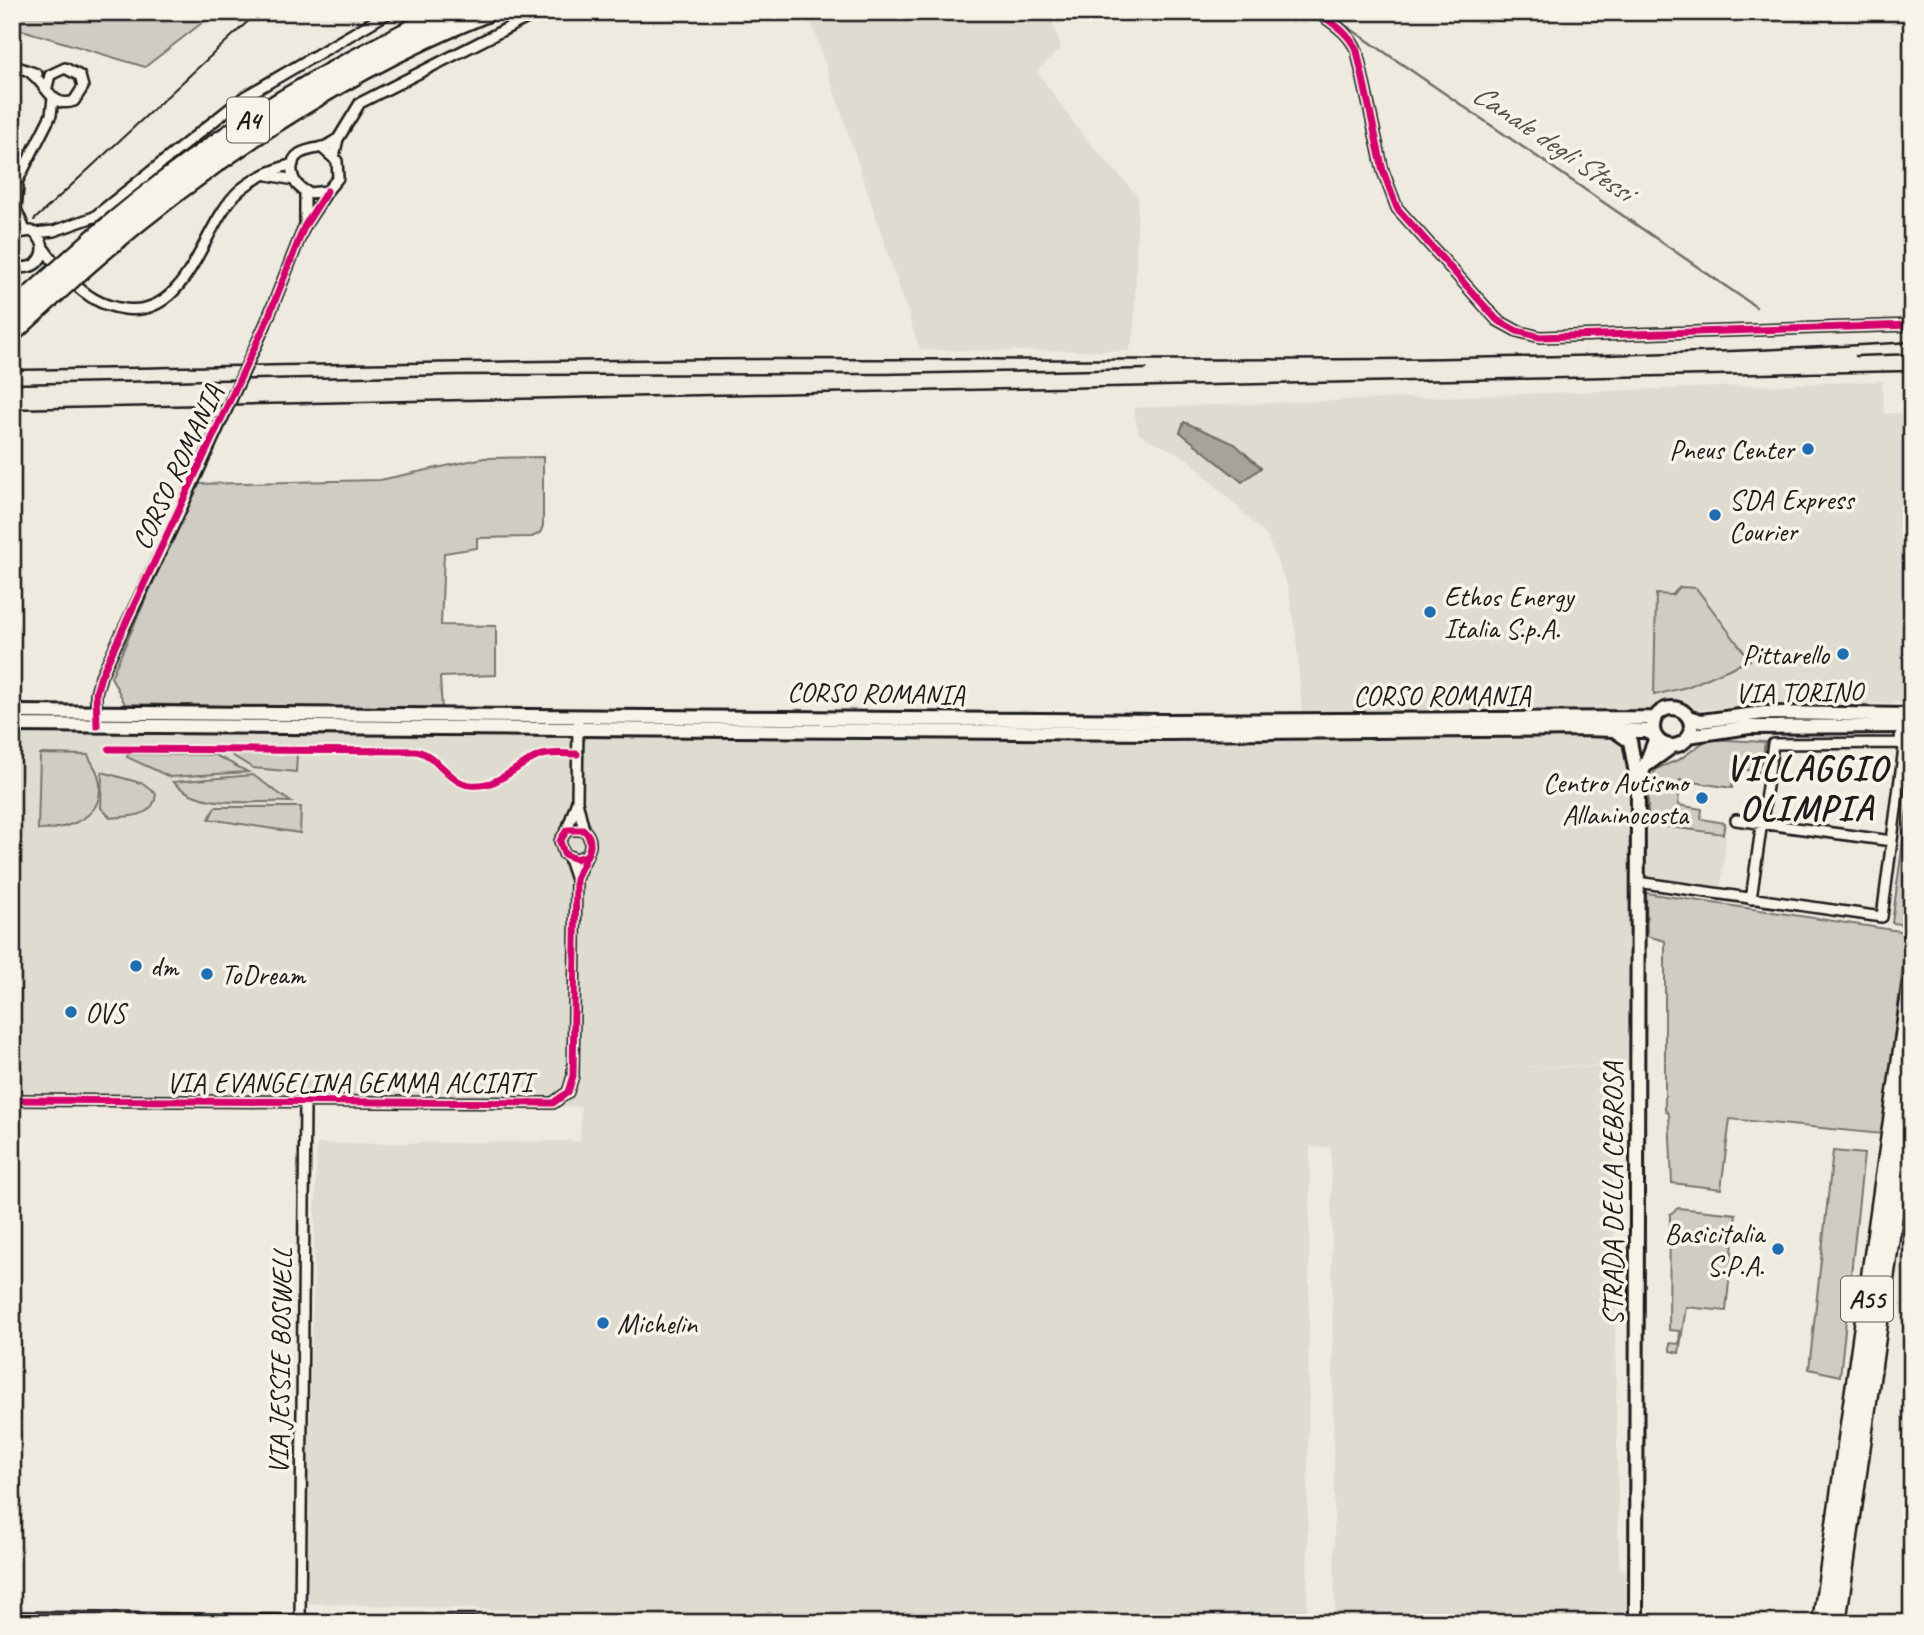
<svg xmlns="http://www.w3.org/2000/svg" width="1924" height="1635" font-family="Caveat,sans-serif">
<style>
.built{fill:#dedbd1}
.green{fill:#cfccc3;stroke:#767470;stroke-width:2}
.water{fill:#a6a39d;stroke:#6f6d69;stroke-width:2}
.lines{fill:none;stroke-linecap:round;stroke-linejoin:round}
.stream{stroke:#6f6d69;stroke-width:2.5}
.minor-casing{stroke:#1c1c1c;stroke-width:14}
.secondary-casing{stroke:#1c1c1c;stroke-width:18}
.motorway-casing{stroke:#1c1c1c;stroke-width:23}
.minor{stroke:#f7f3e8;stroke-width:9}
.secondary{stroke:#f7f3e8;stroke-width:12}
.motorway{stroke:#f7f3e8;stroke-width:18}
.tram{stroke:#1c1c1c;stroke-width:2}
.rail{stroke:#1c1c1c;stroke-width:2.5}
.minor-bridge-casing{stroke:#1c1c1c;stroke-width:14;stroke-linecap:butt}
.motorway-bridge-casing{stroke:#1c1c1c;stroke-width:23;stroke-linecap:butt}
.minor-bridge{stroke:#f7f3e8;stroke-width:9}
.motorway-bridge{stroke:#f7f3e8;stroke-width:18}
.cycleway-casing{stroke:#f7f3e8;stroke-width:11}
.cycleway{stroke:#d6006c;stroke-width:7}
.poi-dot{fill:#1f6fb2;stroke:#f7f3e8;stroke-width:2.5}
.labels{text-anchor:middle;dominant-baseline:central;stroke-width:7;stroke-linejoin:round;paint-order:stroke}
.shield{fill:#f7f3e8;stroke:#5e5c59;stroke-width:2}
.shield-label{font-size:26px;font-weight:bold;fill:#1c1c1c}
.poi-label{font-size:28px;fill:#1c1c1c;stroke:#f7f3e8;text-anchor:start}
.street-label{font-size:28px;fill:#1c1c1c;stroke:#f7f3e8}
.water-label{font-size:30px;font-style:italic;fill:#535250;stroke:#f7f3e8}
.district-label{font-size:35px;font-weight:bold;letter-spacing:2px;fill:#1c1c1c;stroke:#f7f3e8}
</style>
<rect width="100%" height="100%" fill="#eeeae0"/>
<filter id="ink" filterUnits="userSpaceOnUse"><feTurbulence type="fractalNoise" baseFrequency=".0143" numOctaves="2"/><feDisplacementMap in="SourceGraphic" scale="14" xChannelSelector="R" yChannelSelector="G"/><feConvolveMatrix kernelMatrix="1 2 1 2 8 2 1 2 1" color-interpolation-filters="sRGB"/></filter>
<g filter="url(#ink)">
<path class="built" d="M808,12H1050L1061,48L1037,71L1080,132L1138,196L1134,334L1129,351L920,350Z
M1882,381L1884,413H1912V702L1597,713L1302,712L1296,635L1288,588L1267,536L1187,458L1139,434L1133,408Z
M12,725L1614,730L1632,745L1636,1067L1503,1066L1611,1068L1619,1566L1627,1572L1628,1623H1335L1331,1148L1310,1146L1307,1623L641,1615L305,1603L317,1144L580,1141L581,1107L12,1100Z
M1648,824L1726,835L1721,888L1647,877Z"/>
<path class="green" d="M12,12H216L145,67L12,27Z
M543,457V526L540,533L532,537L477,538V548L444,553L441,625L496,626V675L440,677L442,710L125,704L111,677L197,484L380,480L484,458Z
M1680,587L1696,588L1750,660L1687,687L1654,695L1656,594L1672,595Z
M1708,739L1765,742L1761,772L1735,768L1732,788L1680,780L1678,805L1702,809L1701,819L1725,823L1723,834L1648,824V787L1656,769L1680,759Z
M225,751L297,753L296,772L253,768Z
M40,754L88,755C91,762 96,768 98,775C109,817 70,829 38,830Z
M128,754L215,755L248,772L170,777L127,757Z
M102,772L144,784L156,794C154,818 130,816 111,818L101,808Z
M1912,773V897L1908,925L1892,923Z
M253,775L291,802C251,800 203,811 173,782Z
M215,807H301L300,833L209,819Z
M1646,893L1907,932L1882,1134L1730,1119L1721,1189L1672,1183L1669,1114L1665,1110V941L1647,936Z
M1833,1151L1864,1154L1840,1376L1809,1369Z
M1678,1208L1736,1214L1726,1311L1686,1307L1679,1353L1670,1351V1343L1679,1344L1680,1331L1669,1330L1670,1214Z"/>
<path class="water" d="M1184,422L1235,444L1261,468L1242,482L1180,432Z"/>
<g class="lines">
<path class="stream" d="M1326,12L1756,307"/>
<g class="minor-casing">
<path id="minor" d="M1317,12C1334,24 1348,32 1357,51L1383,171L1397,208L1497,320L1517,331L1540,337L1912,325
M12,65L37,74
M32,74C47,85 52,109 74,101L83,87L80,76L65,68L50,75L47,87
M321,147L337,161L338,178L327,191L309,193C300,189 293,183 292,172C290,151 308,150 323,147C328,146 333,141 338,139
M334,156L338,139L360,103L539,12
M268,175L294,180
M18,187L16,209L25,230
M12,192L51,115L53,98
M305,192V222
M35,233L54,231L94,217L244,97L390,12
M12,234L31,231C56,245 38,278 12,264
M44,249L60,270
M70,280C87,296 101,306 125,309C190,318 202,223 240,190C255,177 275,169 293,164
M266,323L304,227L327,192
M96,715V693L101,676L177,518
M578,724L577,801L584,830
M1736,820L1892,841
M567,830L577,801
M568,856L576,880
M1637,882L1882,917L1904,748L1900,743L1901,726
M1751,899L1773,744L1900,743
M12,1100L553,1103L568,1092L573,1076L576,880C580,863 600,845 584,830H567L560,841L564,854L576,859L585,856
M12,1617L522,1623
M300,1620L305,1103"/>
</g>
<g class="secondary-casing">
<path id="secondary" d="M1653 727a19 19 0 1 1 38 0a19 19 0 1 1-38 0Z
M12,712L1168,721L1655,718
M1688,717L1701,721L1764,713L1912,715
M12,725L1164,733L1583,729L1646,731L1654,735
M1614,730L1630,741L1637,779
M1688,736L1749,727L1912,726
M1644,767L1673,746
M1636,1623L1638,783L1656,738"/>
</g>
<g class="motorway-casing">
<path id="motorway" d="M70,260C163,175 264,105 376,48C400,36 423,22 448,12
M81,270C203,163 336,73 487,12
M1822,1623L1912,986
M1836,1623L1912,1079"/>
</g>
<use href="#minor" class="minor"/>
<use href="#secondary" class="secondary"/>
<use href="#motorway" class="motorway"/>
<path class="tram" d="M34,220L258,12"/>
<path class="rail" d="M1856,356L1912,354
M12,370C267,366 521,359 776,359C1154,359 1534,365 1912,342
M12,384L458,375L885,374L1146,369
M12,409L1912,371"/>
<g class="minor-bridge-casing">
<path id="minor-bridge" d="M177,518L266,323"/>
</g>
<g class="motorway-bridge-casing">
<path id="motorway-bridge" d="M12,312L70,260
M12,333L81,270"/>
</g>
<use href="#minor-bridge" class="minor-bridge"/>
<use href="#motorway-bridge" class="motorway-bridge"/>
<g class="cycleway-casing">
<path id="cycleway" d="M1317,12C1334,24 1348,32 1357,51L1383,171L1397,208L1497,320L1517,331L1540,337L1912,325
M97,726L96,693L101,676L266,323L304,227L327,191
M109,749L416,751C438,755 449,783 470,785C500,788 515,765 539,756C551,752 565,754 577,754
M12,1100L553,1103L568,1092L573,1076L576,880C580,863 600,845 584,830H567L560,841L564,854L576,859L585,856"/>
</g>
<use href="#cycleway" class="cycleway"/>
</g>
</g>
<g class="poi-dot">
<circle cx="1808" cy="449" r="7"/>
<circle cx="1715" cy="515" r="7"/>
<circle cx="1430" cy="612" r="7"/>
<circle cx="1843" cy="654" r="7"/>
<circle cx="1702" cy="798" r="7"/>
<circle cx="136" cy="966" r="7"/>
<circle cx="207" cy="974" r="7"/>
<circle cx="71" cy="1012" r="7"/>
<circle cx="1778" cy="1249" r="7"/>
<circle cx="603" cy="1323" r="7"/>
</g>
<g class="labels">
<g class="shield">
<rect x="227" y="97.5" width="42" height="45" rx="5"/>
<rect x="1841" y="1276.5" width="52" height="45" rx="5"/>
</g>
<g class="shield-label">
<text x="248" y="120">A4</text>
<text x="1867" y="1299">A55</text>
</g>
<g class="poi-label">
<text x="1794" y="449" text-anchor="end">Pneus Center</text>
<text x="1729" y="499">SDA Express<tspan x="1729" dy="32">Courier</tspan></text>
<text x="1444" y="596">Ethos Energy<tspan x="1444" dy="32">Italia S.p.A.</tspan></text>
<text x="1829" y="654" text-anchor="end">Pittarello</text>
<text x="1688" y="782" text-anchor="end">Centro Autismo<tspan x="1688" dy="32">Allaninocosta</tspan></text>
<text x="150" y="966">dm</text>
<text x="221" y="974">ToDream</text>
<text x="85" y="1012">OVS</text>
<text x="1764" y="1233" text-anchor="end">Basicitalia<tspan x="1764" dy="32">S.P.A.</tspan></text>
<text x="617" y="1323">Michelin</text>
</g>
<g class="street-label">
<text transform="translate(177 467) rotate(-65)">CORSO ROMANIA</text>
<text transform="translate(1799 692) rotate(-1)">VIA TORINO</text>
<text transform="translate(876 693) rotate(1)">CORSO ROMANIA</text>
<text x="1442" y="695">CORSO ROMANIA</text>
<text x="349" y="1082">VIA EVANGELINA GEMMA ALCIATI</text>
<text transform="translate(1612 1194) rotate(-90)">STRADA DELLA CEBROSA</text>
<text transform="translate(280 1361) rotate(-89)">VIA JESSIE BOSWELL</text>
</g>
<g class="water-label">
<text transform="translate(1553 142) rotate(34)">Canale degli Stessi</text>
</g>
<g class="district-label">
<text x="1807" y="768">VILLAGGIO<tspan x="1807" dy="40">OLIMPIA</tspan></text>
</g>
</g>
<rect width="1924" height="1635" fill="none" stroke="#f7f3e8" stroke-width="42"/>
<rect x="21" y="21" width="1882" height="1593" fill="none" stroke="#1c1c1c" stroke-width="2.5" filter="url(#ink)"/>
</svg>
